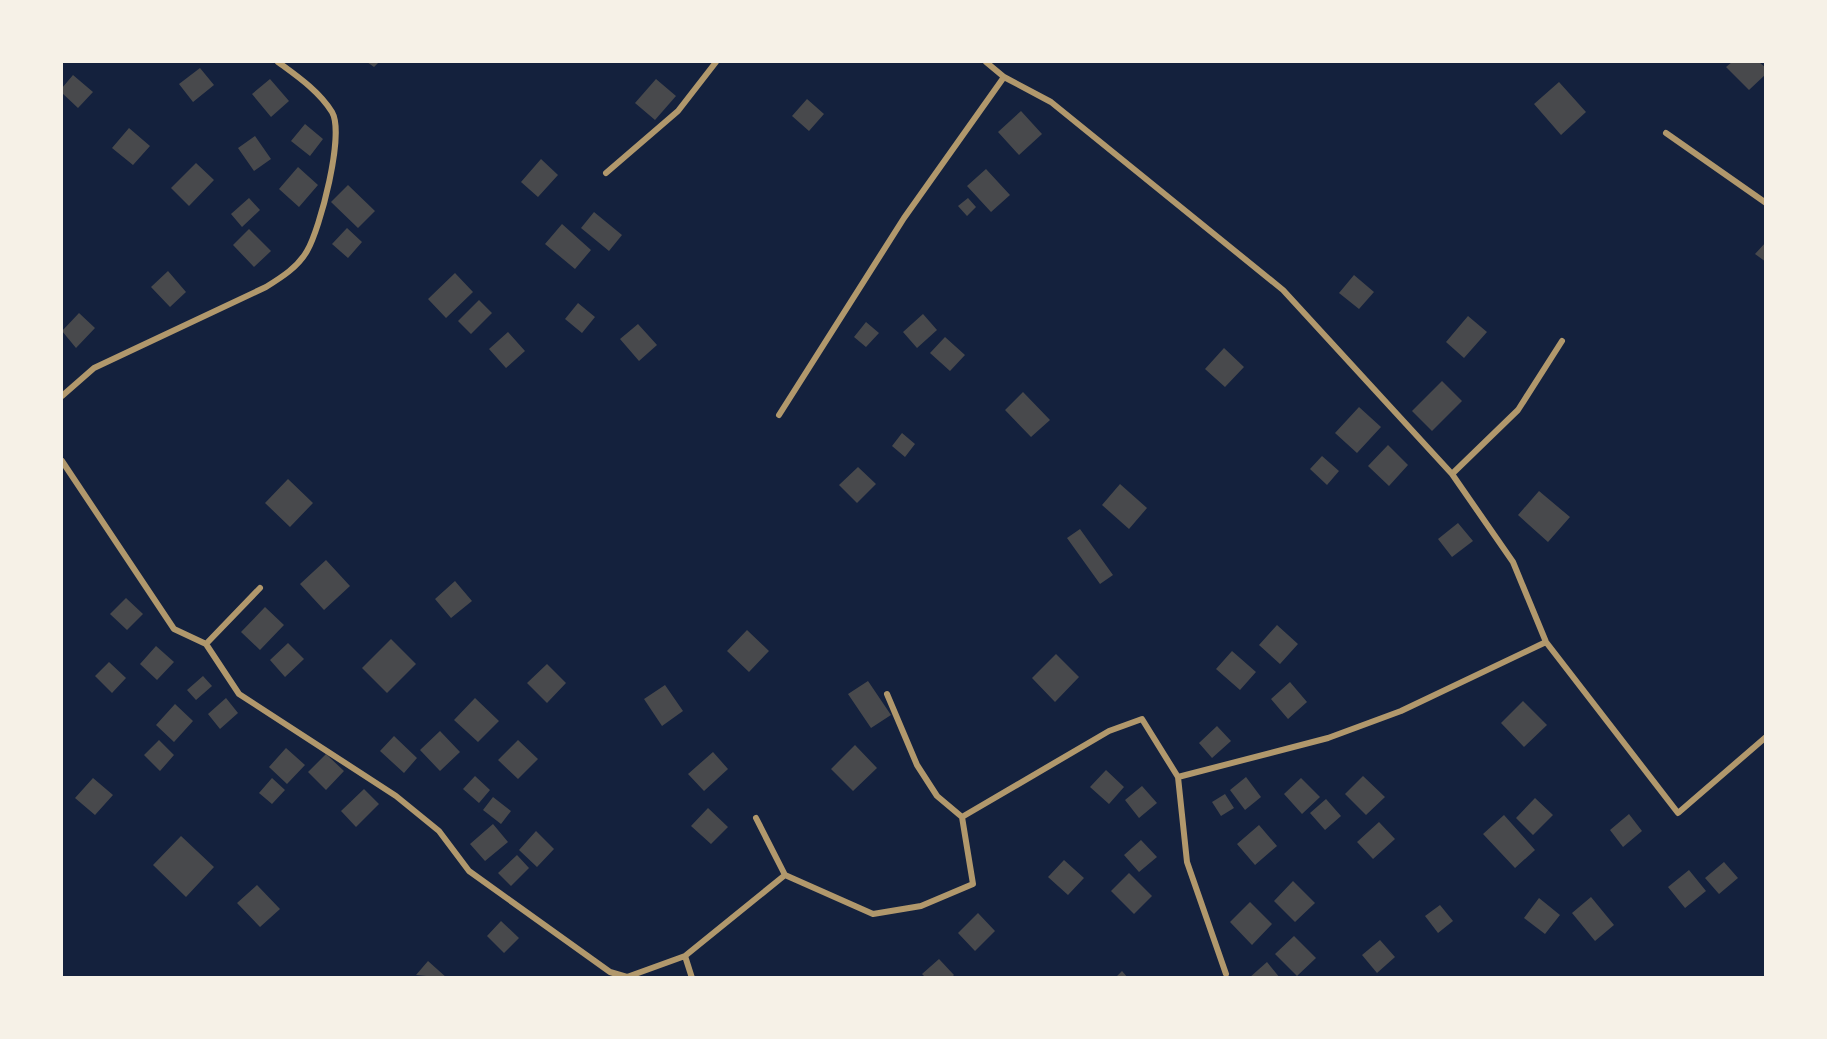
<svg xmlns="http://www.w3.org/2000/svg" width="1827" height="1039" font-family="Roboto,sans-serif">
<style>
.building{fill:#48494c}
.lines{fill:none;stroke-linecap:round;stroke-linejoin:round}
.minor{stroke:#b1986c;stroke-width:6}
</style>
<rect width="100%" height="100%" fill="#14213d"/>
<path class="building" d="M367,62H379L374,67Z
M1732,62H1759L1766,68V74L1749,90L1726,67Z
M200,68L214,85L193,102L179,84Z
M73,75L93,92L78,108L62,93V88Z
M270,79L289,101L271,117L252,94Z
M656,79L676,96L655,120L635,103Z
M1559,82L1586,112L1561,135L1534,104Z
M807,99L824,114L809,131L792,116Z
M1021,111L1042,134L1019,155L998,132Z
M305,124L323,139L310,156L291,141Z
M129,128L150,146L133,165L112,148Z
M255,136L271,159L254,171L238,148Z
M541,159L558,175L538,197L521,182Z
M196,163L214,180L189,206L171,188Z
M298,167L318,185L299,207L279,189Z
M986,169L1010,195L991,212L967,186Z
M348,185L375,211L358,228L331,202Z
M249,198L260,210L242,227L231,214Z
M968,198L976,207L967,216L958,206Z
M594,212L622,235L609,251L581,228Z
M562,224L591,250L575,269L545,244Z
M347,228L362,242L348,258L332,244Z
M249,229L271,251L254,267L233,245Z
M1766,242V262L1755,254Z
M168,271L186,292L170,307L151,287Z
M455,273L473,292L446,318L428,299Z
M1354,275L1374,292L1359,309L1339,293Z
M479,300L492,313L471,334L458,321Z
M578,303L595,317L582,333L565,319Z
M79,313L95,328L76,348L62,331Z
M923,314L937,330L917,348L903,332Z
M1468,316L1487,332L1464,358L1446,342Z
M866,322L879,333L866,347L854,337Z
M638,324L657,345L639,361L620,339Z
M508,332L525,351L506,368L489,349Z
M945,337L965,355L950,371L930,353Z
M1224,348L1244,367L1225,387L1205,369Z
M1442,381L1462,401L1432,431L1412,411Z
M1023,392L1050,420L1031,437L1005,410Z
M1359,407L1381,427L1357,453L1335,433Z
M902,433L915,444L905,457L892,446Z
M1388,445L1408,465L1389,486L1368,466Z
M1322,456L1339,471L1327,485L1310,469Z
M858,467L876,484L857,503L839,485Z
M288,479L313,503L290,527L265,503Z
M1120,484L1147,508L1129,529L1102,505Z
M1539,491L1570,517L1548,542L1518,515Z
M1458,523L1473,541L1452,557L1438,539Z
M1080,529L1113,575L1100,584L1067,538Z
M326,560L350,586L324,610L300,584Z
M455,581L472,601L451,618L435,599Z
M126,598L143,614L127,630L110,614Z
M265,607L284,625L260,650L241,632Z
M1277,625L1298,644L1280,664L1259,645Z
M747,630L769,651L749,672L727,651Z
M391,639L416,664L387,693L362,668Z
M288,643L304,659L285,677L270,660Z
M156,646L174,662L157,680L140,664Z
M1232,651L1256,672L1240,690L1216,669Z
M1056,654L1079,677L1055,702L1032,678Z
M109,662L126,678L112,693L95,676Z
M547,664L566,683L547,703L527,683Z
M203,676L212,686L196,700L187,690Z
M868,681L891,715L871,728L848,694Z
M1290,682L1307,702L1288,719L1271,699Z
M665,685L683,711L662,726L644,699Z
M226,698L238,713L220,729L208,714Z
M475,698L499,721L478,742L454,720Z
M1523,701L1547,725L1524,747L1501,723Z
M175,704L193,721L174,742L156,725Z
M1217,726L1231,741L1212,758L1199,743Z
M440,731L460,752L440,771L420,750Z
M394,736L417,758L404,773L380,751Z
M159,740L174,755L160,771L144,755Z
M518,740L538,759L518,779L498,760Z
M855,745L877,768L853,791L831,769Z
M286,748L305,765L287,784L269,767Z
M713,752L728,769L704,791L688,774Z
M326,754L344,771L326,790L308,772Z
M1106,770L1124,787L1109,804L1090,787Z
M475,776L490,790L479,803L463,789Z
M1363,776L1385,797L1366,815L1345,794Z
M1246,777L1261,797L1245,810L1230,790Z
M93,778L113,795L95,815L75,798Z
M272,778L285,790L272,804L259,793Z
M1301,778L1320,797L1302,814L1284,794Z
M1142,786L1157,803L1139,818L1125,800Z
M364,789L379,804L356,827L341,811Z
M1225,794L1234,808L1221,816L1212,802Z
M493,797L511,811L501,824L483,810Z
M1535,798L1553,815L1533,835L1516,818Z
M1326,799L1341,816L1325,830L1310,813Z
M708,808L728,827L711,844L691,826Z
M1629,814L1642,831L1623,847L1610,830Z
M1504,815L1535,850L1515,868L1483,834Z
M1379,822L1395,839L1373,859L1357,842Z
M493,824L508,842L485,861L470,844Z
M1259,825L1277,846L1255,865L1237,844Z
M536,831L554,849L537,867L519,850Z
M181,836L214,867L186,897L153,865Z
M1141,840L1157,857L1139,872L1124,855Z
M517,855L529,868L511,886L498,873Z
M1064,860L1084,878L1068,895L1048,877Z
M1724,862L1738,878L1719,894L1705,878Z
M1689,870L1706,891L1685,908L1668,887Z
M1129,873L1152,896L1134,914L1111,891Z
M1293,881L1315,903L1295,922L1274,901Z
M257,885L280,909L260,927L237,903Z
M1591,897L1614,925L1595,941L1572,913Z
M1539,898L1560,915L1545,934L1524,918Z
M1250,902L1272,924L1252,945L1230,922Z
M1440,905L1453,921L1438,933L1425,916Z
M978,913L995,931L975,951L958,933Z
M501,921L519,938L504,953L487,936Z
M1294,936L1316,958L1297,976L1275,954Z
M1380,940L1395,957L1377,973L1362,955Z
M939,959L954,975L951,978H926L922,974Z
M428,961L447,978L416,975Z
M1267,962L1280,978H1249Z
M1122,971L1128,978H1115Z"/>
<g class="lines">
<path class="minor" d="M986,62L1004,77L1051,102L1283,290L1452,474L1513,562L1546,642L1678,813L1766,737
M1666,133L1766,203
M606,173L678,111L716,62
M62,396L94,368L266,287C282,277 298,267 307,251C320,229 345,134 332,112C319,91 297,76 278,62
M779,415L904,218L1004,77
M62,461L174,629L206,644L239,694L396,796L439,831L469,871L610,972L627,977L685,956L692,978
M1452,474L1518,410L1562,341
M206,644L260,588
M1178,777L1328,738L1401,711L1546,642
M962,817L1109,731L1142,719L1178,777L1187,862L1226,974
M756,818L785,875L873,914L921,906L973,884L962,817L937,796L917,765L887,694
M685,956L785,875"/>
</g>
<rect width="1827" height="1039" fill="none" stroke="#f6f1e7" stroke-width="126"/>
</svg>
